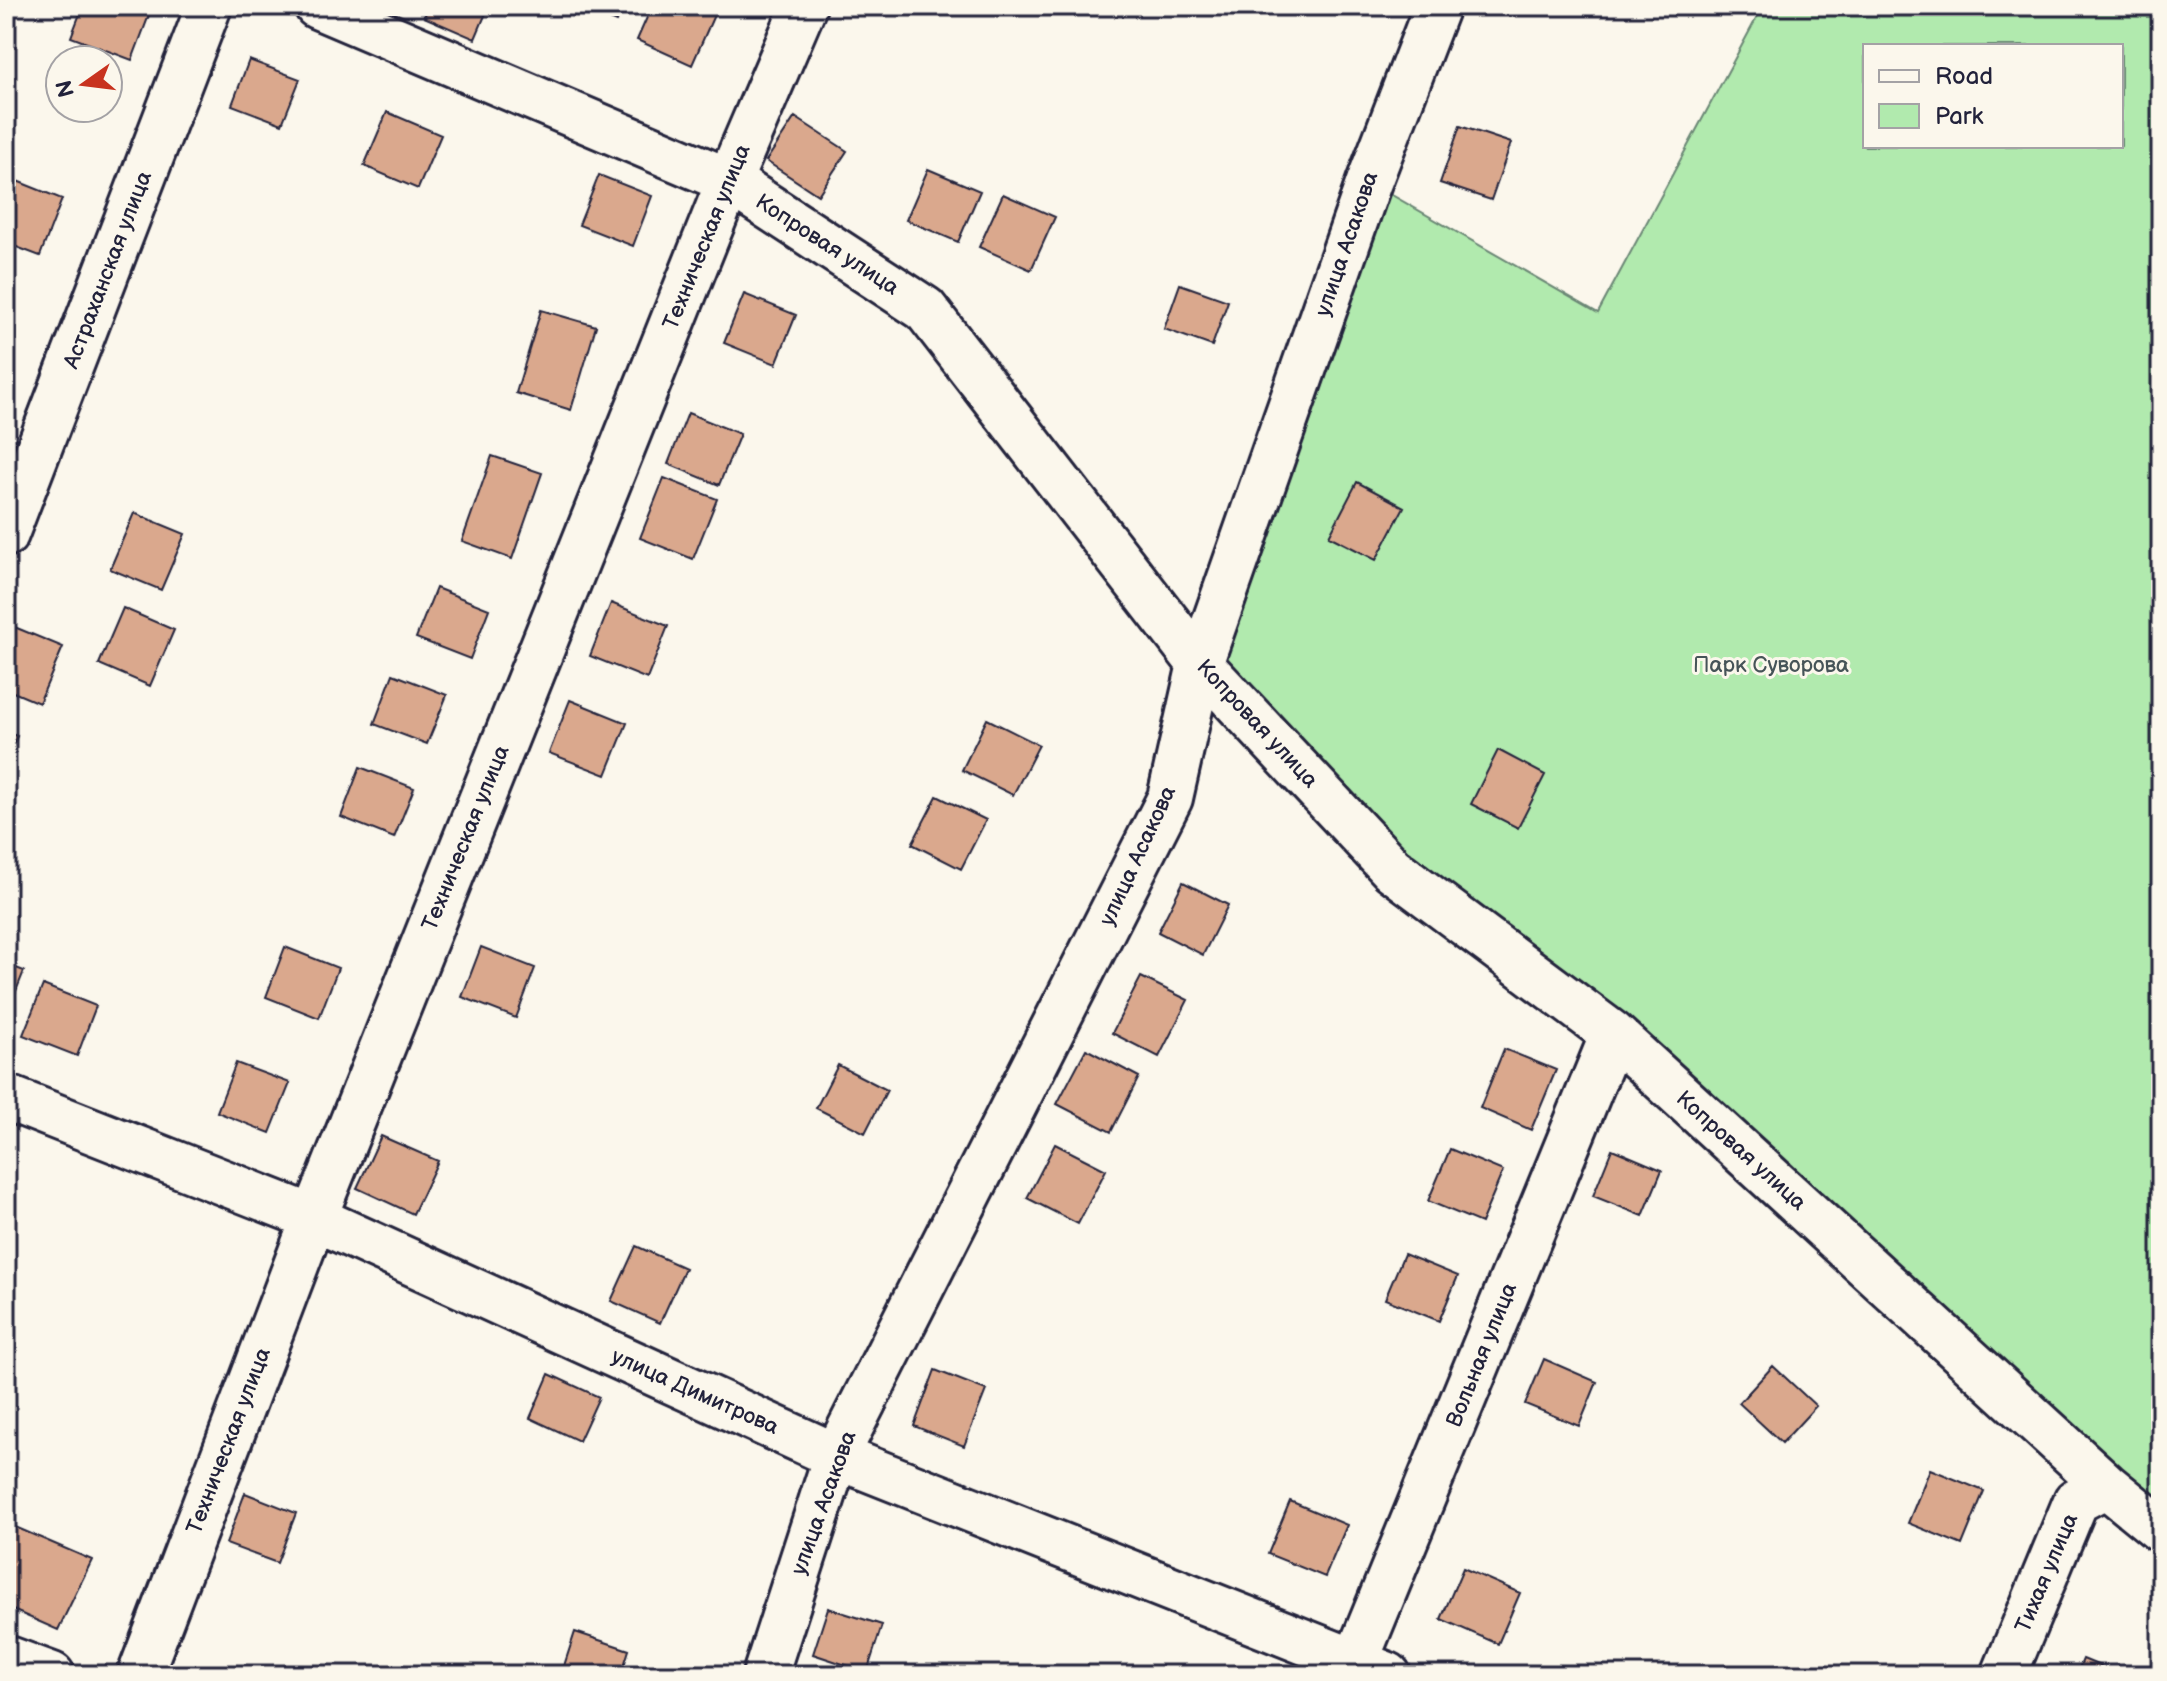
<svg xmlns="http://www.w3.org/2000/svg" width="2167" height="1681" font-family="'Balsamiq Sans',sans-serif">
<style>
.green{fill:#b1eaae;stroke:#6a8674;stroke-width:2;fill-rule:evenodd}
.building{fill:#daa88d;stroke:#22223b;stroke-width:2}
.lines{fill:none;stroke-linecap:round;stroke-linejoin:round}
.minor-casing{stroke:#22223b;stroke-width:50}
.minor{stroke:#fbf7ec;stroke-width:44}
.labels{text-anchor:middle;dominant-baseline:central;stroke-width:6;stroke-linejoin:round;paint-order:stroke}
.street-label{font-size:22px;fill:#22223b;stroke:#fbf7ec}
.park-label{font-size:22px;fill:#465458;stroke:#fbf7ec}
</style>
<rect width="100%" height="100%" fill="#fbf7ec"/>
<filter id="ink" filterUnits="userSpaceOnUse"><feTurbulence type="fractalNoise" baseFrequency=".0125" numOctaves="2"/><feDisplacementMap in="SourceGraphic" scale="16" xChannelSelector="R" yChannelSelector="G"/><feConvolveMatrix kernelMatrix="1 2 1 2 8 2 1 2 1" color-interpolation-filters="sRGB"/></filter>
<g filter="url(#ink)">
<path class="green" d="M1763,6H2161V1530L1392,869L1200,664L1369,182L1598,313ZM1865,46H2121V146H1865Z"/>
<path class="building" d="M83,6H125L149,15L132,60L71,37Z
M429,6H489L475,39L424,17Z
M578,6H623L616,22Z
M652,6H694L714,15L692,65L637,40Z
M249,60L300,79L282,124L232,105Z
M387,112L441,135L418,189L364,166Z
M795,117L847,151L818,195L766,161Z
M1460,126L1511,143L1491,200L1440,183Z
M928,169L980,191L958,242L906,220Z
M599,175L652,196L633,246L579,225Z
M17,181L62,199L40,256L6,243V210Z
M1003,194L1055,217L1031,270L979,247Z
M1180,284L1228,301L1212,346L1164,329Z
M744,294L796,315L776,364L724,343Z
M541,310L596,326L571,410L516,393Z
M688,413L740,434L719,485L668,464Z
M492,456L542,473L512,559L462,541Z
M664,478L717,499L693,559L640,538Z
M1357,482L1404,507L1376,560L1329,536Z
M134,513L185,534L161,590L110,569Z
M436,588L489,609L470,659L416,638Z
M611,603L668,626L647,679L590,656Z
M123,608L174,630L150,686L99,664Z
M12,626L63,647L39,703L6,689V641Z
M393,674L447,695L427,744L374,724Z
M570,700L627,723L606,775L549,753Z
M987,719L1039,745L1013,795L962,770Z
M6,732L17,736L6,762Z
M1498,750L1545,775L1518,828L1471,804Z
M360,767L414,788L394,838L341,817Z
M937,796L986,820L961,869L912,844Z
M1183,882L1228,905L1203,955L1158,932Z
M285,947L338,968L319,1018L266,997Z
M481,947L535,968L516,1018L462,997Z
M6,964L24,971L6,1016Z
M1141,977L1188,1000L1159,1057L1112,1033Z
M43,985L96,1006L77,1056L23,1035Z
M1086,1049L1139,1077L1111,1132L1057,1104Z
M1504,1049L1556,1070L1531,1130L1480,1108Z
M236,1063L290,1083L270,1133L217,1112Z
M838,1065L887,1090L865,1133L816,1108Z
M381,1136L438,1161L413,1214L357,1188Z
M1055,1144L1106,1170L1078,1224L1027,1198Z
M1450,1149L1503,1171L1481,1223L1428,1201Z
M1612,1149L1662,1170L1643,1216L1593,1196Z
M636,1246L685,1268L660,1323L611,1301Z
M1404,1254L1458,1276L1439,1321L1385,1299Z
M1544,1359L1597,1382L1579,1426L1525,1404Z
M1773,1366L1816,1406L1782,1443L1739,1403Z
M935,1370L986,1390L964,1446L914,1426Z
M549,1374L599,1397L579,1441L530,1418Z
M1930,1469L1984,1491L1962,1545L1908,1523Z
M245,1493L296,1513L277,1563L226,1544Z
M1290,1501L1347,1525L1325,1577L1268,1554Z
M6,1523L92,1560L58,1630L6,1607Z
M1463,1568L1520,1593L1498,1644L1441,1619Z
M828,1608L882,1625L867,1672L813,1654Z
M575,1632L629,1650L621,1675H561Z
M2083,1659L2122,1675H2076Z"/>
<g class="lines">
<g class="minor-casing">
<path id="minor" d="M317,6L729,181L925,309L1200,664L1392,869L1613,1034L2106,1485L2161,1530
M6,534L209,6
M6,1097L314,1218L836,1456L1388,1675
M6,1658L52,1675
M140,1675L314,1218L729,181L804,6
M765,1675L836,1456L1170,798L1200,664L1369,182L1437,6
M1350,1675L1613,1034
M2004,1675L2076,1501L2106,1485"/>
</g>
<use href="#minor" class="minor"/>
</g>
</g>
<g class="labels">
<g class="street-label">
<text transform="translate(707 237) rotate(-68)">Техническая улица</text>
<text transform="translate(1347 244) rotate(-71)">улица Асакова</text>
<text transform="translate(827 245) rotate(33)">Копровая улица</text>
<text transform="translate(108 270) rotate(-69)">Астраханская улица</text>
<text transform="translate(1257 724) rotate(47)">Копровая улица</text>
<text transform="translate(466 838) rotate(-68)">Техническая улица</text>
<text transform="translate(1138 856) rotate(-65)">улица Асакова</text>
<text transform="translate(1741 1151) rotate(42)">Копровая улица</text>
<text transform="translate(1482 1355) rotate(-68)">Вольная улица</text>
<text transform="translate(695 1392) rotate(24)">улица Димитрова</text>
<text transform="translate(229 1441) rotate(-69)">Техническая улица</text>
<text transform="translate(824 1503) rotate(-70)">улица Асакова</text>
<text transform="translate(2047 1573) rotate(-67)">Тихая улица</text>
</g>
<g class="park-label">
<text x="1771" y="665">Парк Суворова</text>
</g>
</g>
<rect width="2167" height="1681" fill="none" stroke="#fbf7ec" stroke-width="32"/>
<rect x="16" y="16" width="2135" height="1649" fill="none" stroke="#22223b" stroke-width="3" filter="url(#ink)"/>
<rect x="1863" y="44" width="260" height="104" fill="#fbf7ec" stroke="#a4a2a5" stroke-width="2"/>
<rect x="1879" y="70" width="40" height="12" fill="#fbf7ec" stroke="#a4a2a5" stroke-width="2"/>
<text x="1935" y="84" font-size="24" fill="#22223b">Road</text>
<rect x="1879" y="104" width="40" height="24" fill="#b1eaae" stroke="#a4a2a5" stroke-width="2"/>
<text x="1935" y="124" font-size="24" fill="#22223b">Park</text>
<g transform="translate(84 84) rotate(256)"><circle r="38" fill="#fbf7ec" stroke="#a4a2a5" stroke-width="2"/>
<path d="M0-6L14 30L0 20L-14 30Z" fill="#c8321e"/>
<text y="-12" font-size="22" font-weight="bold" text-anchor="middle" fill="#22223b">N</text>
</g>
</svg>
